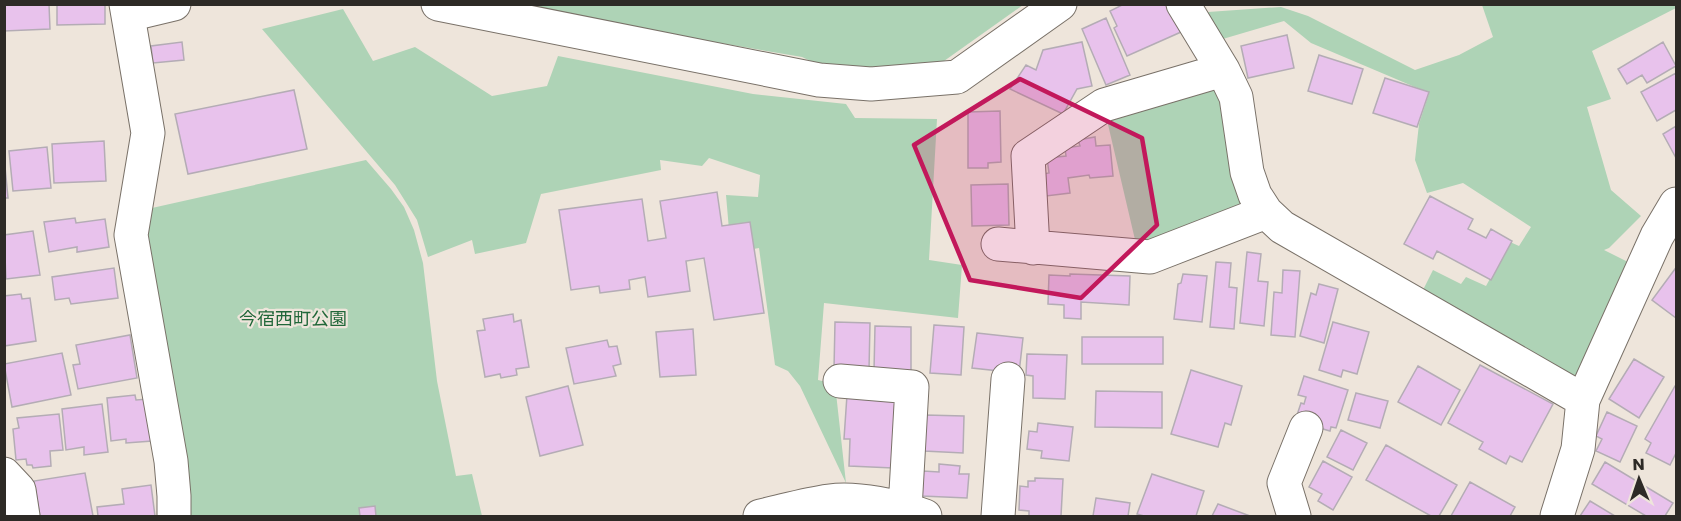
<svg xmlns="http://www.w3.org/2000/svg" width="1681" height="521" font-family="Poppins,'Noto Sans JP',sans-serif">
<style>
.green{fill:#aed3b6}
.building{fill:#e8c2ec;stroke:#b4acb5;stroke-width:1.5}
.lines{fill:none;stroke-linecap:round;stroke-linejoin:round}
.minor-casing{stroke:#797168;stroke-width:35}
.minor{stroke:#fff;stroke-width:33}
.marked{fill:#c2185b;fill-opacity:0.2;stroke:#c2185b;stroke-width:4.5;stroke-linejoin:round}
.labels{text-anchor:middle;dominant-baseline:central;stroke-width:4.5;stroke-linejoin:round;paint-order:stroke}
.park-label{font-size:18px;fill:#216739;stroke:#eee5db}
</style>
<rect width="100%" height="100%" fill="#eee5db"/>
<path class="green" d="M499,5H1023L944,61L836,73L802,57Z
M1482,5H1676V8L1592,51L1611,99L1587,107L1611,190L1641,216L1609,248L1604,250L1630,263L1578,383L1419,298L1433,270L1461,284L1466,277L1486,286L1510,242L1519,246L1531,227L1463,183L1427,193L1415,160L1419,124L1429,93L1311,43L1284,21L1216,41L1208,12L1281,7L1308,16L1415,70L1459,55L1493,37Z
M343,9L373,61L415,47L492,96L547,86L558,56L753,94L846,104L855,118L937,119L929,260L962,265L958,318L824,303L818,380L835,384L846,483L800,386L788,371L775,365L759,248L731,253L726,195L758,197L760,175L709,158L702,166L660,160L661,170L541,194L526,243L475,254L472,240L428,257L417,220L395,185L262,29Z
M1207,86L1227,91L1253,209L1136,244L1106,116Z
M366,160L391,189L404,207L414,230L423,263L437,381L456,476L472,474L482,516H187L143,210Z"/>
<path class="building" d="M4,4H49L50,29L4,31Z
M57,4H105V24L57,25Z
M1124,4H1168L1181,32L1127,56L1114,28L1117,26L1110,11Z
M1106,18L1130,75L1106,85L1082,29Z
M1287,35L1294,68L1248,78L1241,46Z
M182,42L184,60L153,63L151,46Z
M1082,42L1092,86L1077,89L1063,114L1010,89L1026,65L1036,70L1043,50Z
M1663,42L1676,66L1647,83L1642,75L1627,84L1618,69Z
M1319,55L1363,69L1352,104L1308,91Z
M1676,73V110L1657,121L1641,92Z
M1385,78L1429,92L1417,127L1373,113Z
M294,90L307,149L188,174L175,114Z
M1000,111L1001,162L988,163V168H968V112Z
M1676,126V158L1663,134Z
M1095,137L1096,146L1110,145L1113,176L1090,178L1089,175L1068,178L1070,193L1046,196L1043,174L1049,173L1047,158L1066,156L1065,148L1080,146L1078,140Z
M104,141L106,181L54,183L52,144Z
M47,147L51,188L13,191L9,151Z
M4,156L8,198H4Z
M1008,184L1009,225L972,226L971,185Z
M717,192L722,226L750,222L764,313L714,320L704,258L686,261L690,291L648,297L645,277L629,280L630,289L600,293L599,286L571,290L559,210L642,199L648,241L666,238L660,201Z
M1430,196L1473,219L1468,229L1486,238L1491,229L1512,241L1491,280L1437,251L1433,259L1404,244Z
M75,218L76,223L105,219L109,247L77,252V247L49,252L44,222Z
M33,231L40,275L6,279L4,235Z
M1247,252L1261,254L1258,281L1268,282L1264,326L1240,323Z
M1216,262L1231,263L1229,287L1237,288L1234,329L1210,327Z
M114,268L118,298L71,304L69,298L55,300L52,277Z
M1675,269L1676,270V318L1652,300Z
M1283,270L1300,271L1295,337L1271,335L1274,292L1282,293Z
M1070,274L1130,276L1129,305L1081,302V319L1064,318V305L1048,304L1049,275L1070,276Z
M1183,274L1207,276L1202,322L1174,319L1178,284L1181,283Z
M1319,284L1338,289L1324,343L1300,336L1311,293L1316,295Z
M21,294L22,299L30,298L36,341L4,346V296Z
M513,314L514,322L521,320L529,367L516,369L517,375L501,378L500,374L485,377L477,331L485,330L483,319Z
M835,322L870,323L869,370L834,369Z
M1333,322L1369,332L1357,374L1343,370L1341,377L1319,370Z
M934,325L964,327L961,375L930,373Z
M875,326L911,327V371H874Z
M693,329L696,375L660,377L656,332Z
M977,333L1023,338L1019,373L972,368Z
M130,335L137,378L78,389L73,365L80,364L76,345Z
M1082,337H1163V364H1082Z
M607,340L609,347L617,346L621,364L613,366L616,376L574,384L566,348Z
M62,353L71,395L12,407L4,364Z
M1027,354L1067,355L1065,399L1033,398V376L1026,375Z
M1634,359L1664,377L1639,418L1609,399Z
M1480,365L1553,404L1522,462L1510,456L1506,464L1479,449L1483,442L1448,423Z
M1418,366L1460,390L1441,425L1398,402Z
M1191,370L1242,386L1231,425L1225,423L1218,447L1171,434Z
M1304,376L1348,390L1336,428L1331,427L1330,431L1295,421L1301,403L1304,404L1306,397L1298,395Z
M568,386L583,445L540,456L526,397Z
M1675,386H1676V453L1670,465L1646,453L1651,443L1645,439Z
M1096,391L1162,392V428L1095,427Z
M1356,393L1388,401L1380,428L1348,420Z
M135,395L136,400L148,399L152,441L126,443V439L111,441L107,398Z
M847,395L896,397L893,468L849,466L850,439H844Z
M102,404L108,452L84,455V447L66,450L62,409Z
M1607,412L1637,426L1620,462L1596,451L1602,439L1596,436Z
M59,414L63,450L50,451L51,466L33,468L32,465H27L26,459L16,460L13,429L19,428L17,418Z
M925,415L964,416L963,453L924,451Z
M1038,423L1073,427L1069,461L1041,458L1042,451L1027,449L1029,431L1037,432Z
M1341,430L1367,443L1353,470L1327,457Z
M1386,445L1457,485L1439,516H1431L1366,480Z
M1323,461L1352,477L1333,510L1318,501L1322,494L1309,487Z
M1605,462L1673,503L1665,516H1646L1592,484Z
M939,464L960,466L959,474H969L967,498L922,496L923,471L939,472Z
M85,473L93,516H40L34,481Z
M1152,474L1204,491L1196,516H1144L1137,514Z
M1035,478L1063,479L1061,516H1029V511L1019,510L1020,486L1028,487V481H1035Z
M1470,482L1515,507L1510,516H1451Z
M151,485L155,516H98L97,507L124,504L122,489Z
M1096,498L1130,503L1128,516H1093Z
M1590,501L1615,516H1580Z
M1218,504L1250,516H1212Z
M375,506L376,516H360L359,508Z"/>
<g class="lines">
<g class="minor-casing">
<path id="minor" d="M126,4L148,133L131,235L171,461L174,496V516
M438,4L819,80L871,84L957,77L1060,4
M1183,4L1223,70L1236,97L1247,172L1255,195L1266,212L1282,227L1583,400
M128,15L174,4
M998,244L1150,257L1266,212
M1033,248L1028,156L1104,105L1223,70
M840,381L912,387L905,509
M4,474L19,490L23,516
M760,516C783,511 806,504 829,501C857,497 899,506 925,516
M998,516L1008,379
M1294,516L1284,483L1306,428
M1557,516L1578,449L1583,400L1657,236L1676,204"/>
</g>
<use href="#minor" class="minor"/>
</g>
<path class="marked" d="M1020,79L1142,138L1157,225L1081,298L970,280L914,145Z"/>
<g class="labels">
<g class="park-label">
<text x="293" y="318">今宿西町公園</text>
</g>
</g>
<rect width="1681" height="521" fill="none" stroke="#2d2a26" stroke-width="12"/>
<g transform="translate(1639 479) rotate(358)" stroke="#eee5db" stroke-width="4.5" paint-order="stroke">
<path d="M0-4.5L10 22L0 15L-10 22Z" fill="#2d2a26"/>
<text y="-9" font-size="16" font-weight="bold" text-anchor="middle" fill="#2d2a26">N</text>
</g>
</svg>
